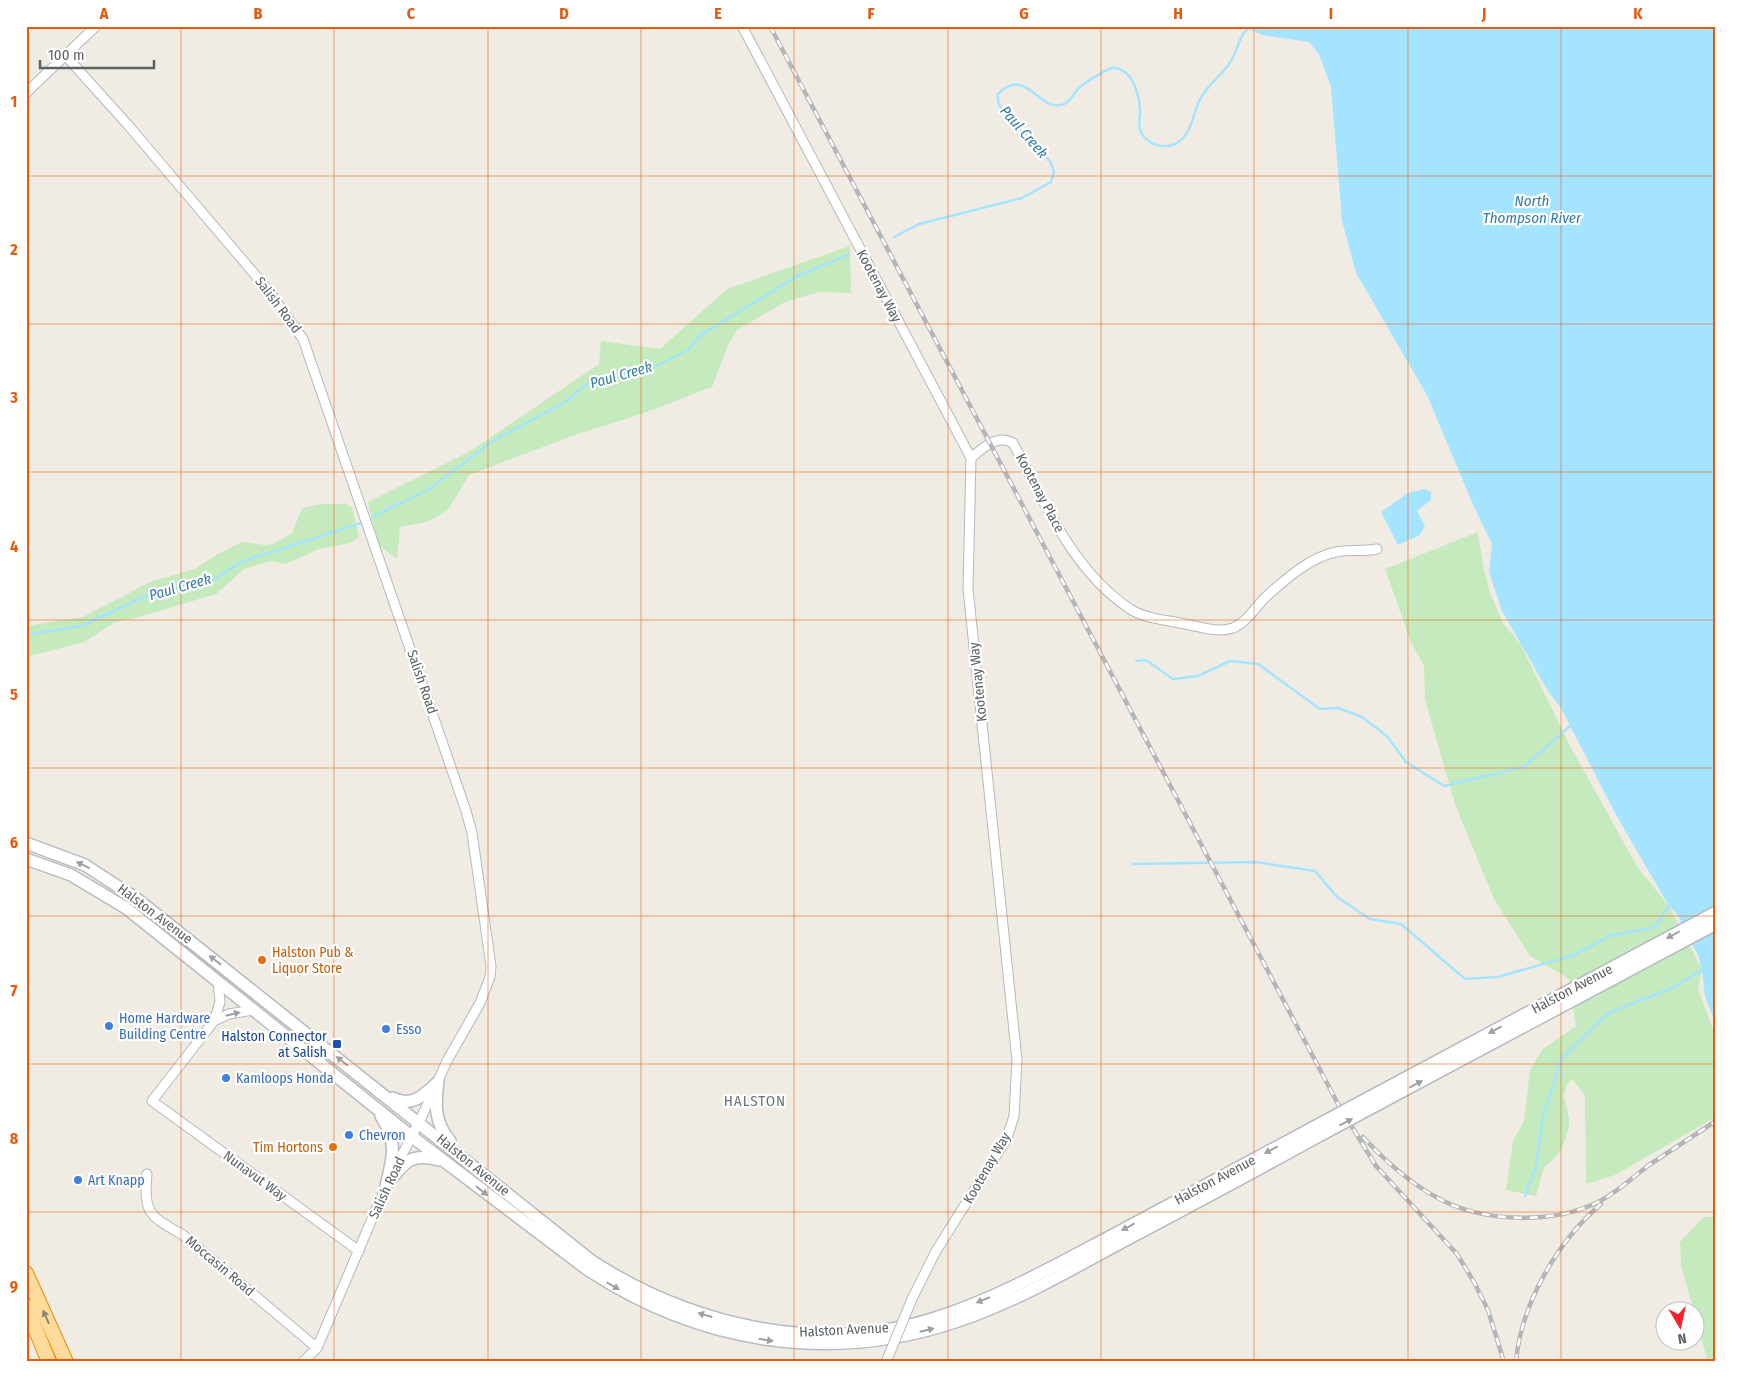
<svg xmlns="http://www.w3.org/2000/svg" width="1742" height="1388" font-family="'Fira Sans Condensed',sans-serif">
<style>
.green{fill:#c4eabe}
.water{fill:#a5e4ff}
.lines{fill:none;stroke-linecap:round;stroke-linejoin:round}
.stream{stroke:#a5e4ff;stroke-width:2.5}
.minor-casing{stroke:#b5b8bc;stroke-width:11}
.secondary-casing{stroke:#b6bbc0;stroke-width:14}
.trunk-casing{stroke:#f48700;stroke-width:16}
.minor{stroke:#fff;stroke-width:9}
.secondary{stroke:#fff;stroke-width:11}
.trunk{stroke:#ffdc9b;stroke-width:14}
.rail-casing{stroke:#b4b5b6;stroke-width:4.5}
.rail{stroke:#fff;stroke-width:2.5;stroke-dasharray:8;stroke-linecap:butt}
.minor-bridge-casing{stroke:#b5b8bc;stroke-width:11;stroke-linecap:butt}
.secondary-bridge-casing{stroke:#b6bbc0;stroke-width:14;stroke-linecap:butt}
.minor-bridge{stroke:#fff;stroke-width:9}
.secondary-bridge{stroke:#fff;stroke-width:11}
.oneway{fill:#9da1a3}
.oneway2{fill:#8d8776}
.grid{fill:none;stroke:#e8590c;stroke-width:1;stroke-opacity:0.55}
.food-dot{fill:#e8710a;stroke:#fff;stroke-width:2}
.shop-dot{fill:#3f7fe0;stroke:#fff;stroke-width:2}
.transit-dot{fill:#1a4fb4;stroke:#fff;stroke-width:2}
.labels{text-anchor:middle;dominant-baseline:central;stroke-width:4.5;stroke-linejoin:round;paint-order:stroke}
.street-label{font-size:14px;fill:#5c6266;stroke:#fff}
.food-label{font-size:14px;fill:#c56008;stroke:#fff;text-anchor:start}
.shop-label{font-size:14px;fill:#366cbe;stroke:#fff;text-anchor:start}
.transit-label{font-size:14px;fill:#164399;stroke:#fff;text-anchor:end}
.water-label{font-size:15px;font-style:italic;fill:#337ca8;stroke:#fff}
.neighbourhood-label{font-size:15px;letter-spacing:1px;fill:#6d7478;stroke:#fff}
.neatline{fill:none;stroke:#e8590c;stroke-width:2}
.grid-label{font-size:16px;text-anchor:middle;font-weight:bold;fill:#e8590c}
</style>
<rect width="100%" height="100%" fill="#f0ece4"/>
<path class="green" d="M850,246L851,293L819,292L785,302L737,330L728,345L712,387L638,415L575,435L469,475L448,510L427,522L400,527L397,559L378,545L368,502L469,452L599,364L601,341L660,349L727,289Z
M322,504H346L352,508L359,537L350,543L319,549L286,564L271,561L244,569L216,594L132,619L115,622L84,642L26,657V626L83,617L150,582L195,569L216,555L242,542L265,545L273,544L292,533L302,508Z
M1478,532L1483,565L1490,593L1503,623L1521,645L1569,744L1638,868L1669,906L1702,970L1698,989L1716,1037V1117L1615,1175L1586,1184L1585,1095L1572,1079C1555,1097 1571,1107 1569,1124C1566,1144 1559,1156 1544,1167L1536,1196L1506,1190L1513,1141L1524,1121L1530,1070L1543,1049L1576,1026L1569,979L1530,956L1494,899L1456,807L1425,700L1424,666L1411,642L1385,569Z
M1704,1217H1716V1362H1708L1681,1265L1680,1242Z"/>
<path class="water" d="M1248,26H1716V1024L1705,997L1702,970L1698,955L1677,914L1669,906L1615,813L1561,708L1548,691L1502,611L1489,572L1492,544L1474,507L1427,395L1356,273L1342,221L1331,87L1319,54L1309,42L1262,35L1247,28Z
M1425,489L1431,492V500L1417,511L1425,526L1420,535L1398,545L1381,512L1408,493Z"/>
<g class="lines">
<path class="stream" d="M894,237L919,224L1022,198L1051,182L1054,172L1050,161L1002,110L998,102V94C1026,66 1038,110 1061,105C1071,103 1073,93 1080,87C1084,83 1107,69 1112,68C1117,67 1122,70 1126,73C1135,81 1140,98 1140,111C1140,117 1138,124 1140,130C1145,143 1162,150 1175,144C1194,134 1192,111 1202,96C1210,83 1224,73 1231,61C1238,51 1239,34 1249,28
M372,517L429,489L493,441L567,401L585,385L658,365L688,350L701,335L797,276L848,255
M26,635L81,626L151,594L218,577L241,562L361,523
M1136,661L1146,660L1173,679L1198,676L1230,661L1258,664L1320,709L1338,708L1362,717L1387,736L1406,762L1444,786L1524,767L1570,726
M1133,864L1255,862L1315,871L1337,897L1370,919L1401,924L1465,979L1498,977L1574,955L1610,936L1655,927L1669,906
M1525,1196L1536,1167L1543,1116L1562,1058L1608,1013L1672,988L1702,970"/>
<g class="minor-casing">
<path id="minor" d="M742,26L971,458L968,589L1017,1060L1014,1116L1007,1138L936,1251L912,1299
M65,55L128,125L268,290L303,339L466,811L472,833L491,966L490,977L480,1003L447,1061L422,1116L386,1186L317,1348L303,1362
M26,93L96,26
M971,458C984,447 997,434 1013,443C1045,503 1072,570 1130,609C1146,619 1167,620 1185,624C1201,627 1218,633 1233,628C1248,622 1257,604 1269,594C1287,578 1311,557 1336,552C1350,549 1363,552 1377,549
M218,982L220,1002L214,1021L152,1101L359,1251
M214,1021L229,1014L253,1010
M147,1174C143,1214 150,1216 183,1235L317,1348"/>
</g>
<g class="secondary-casing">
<path id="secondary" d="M26,843L85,865L137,899L593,1262C692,1325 817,1355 932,1319C996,1299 1054,1266 1113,1235C1180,1199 1247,1163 1314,1127
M26,859L71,875L126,908L411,1136L588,1270C701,1344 832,1365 961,1320C1017,1301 1070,1270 1122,1242C1188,1207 1254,1172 1319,1136
M438,1082C435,1104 434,1122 450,1141
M393,1098C412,1108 424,1095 438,1082
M1368,1098L1716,912
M1373,1107L1716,924
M381,1116C398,1143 393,1157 386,1186
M387,1184C405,1163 409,1152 439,1160"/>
</g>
<g class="trunk-casing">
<path id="trunk" d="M26,1273L66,1362
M26,1306L49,1362"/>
</g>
<use href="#minor" class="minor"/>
<use href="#secondary" class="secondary"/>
<use href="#trunk" class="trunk"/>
<g class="rail-casing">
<path id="rail" d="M770,26L1338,1104L1376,1166L1457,1254L1474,1282L1488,1310L1504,1362
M1363,1137C1388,1164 1416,1189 1450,1204C1492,1222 1555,1223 1596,1203C1607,1198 1616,1191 1625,1184
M1620,1188L1649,1165L1716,1121
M1516,1362C1521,1304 1557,1242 1601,1204"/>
</g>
<use href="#rail" class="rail"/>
<g class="minor-bridge-casing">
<path id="minor-bridge" d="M886,1362L912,1299"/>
</g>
<g class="secondary-bridge-casing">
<path id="secondary-bridge" d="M1314,1127L1368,1098
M1319,1136L1373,1107"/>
</g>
<use href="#minor-bridge" class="minor-bridge"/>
<use href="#secondary-bridge" class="secondary-bridge"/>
</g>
<defs><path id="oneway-solid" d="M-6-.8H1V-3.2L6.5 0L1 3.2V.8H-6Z" transform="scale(1.25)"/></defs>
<g class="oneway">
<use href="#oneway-solid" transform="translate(83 865) rotate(-154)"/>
<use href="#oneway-solid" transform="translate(1673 935) rotate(152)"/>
<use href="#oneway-solid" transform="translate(215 960) rotate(-142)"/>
<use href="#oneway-solid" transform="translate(233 1014) rotate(-13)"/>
<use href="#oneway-solid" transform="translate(1495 1030) rotate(152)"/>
<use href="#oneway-solid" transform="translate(342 1061) rotate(-142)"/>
<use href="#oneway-solid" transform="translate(1416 1084) rotate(-28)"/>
<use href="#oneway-solid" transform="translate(1346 1122) rotate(-28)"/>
<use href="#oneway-solid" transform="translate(1271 1150) rotate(152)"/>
<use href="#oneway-solid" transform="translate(482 1191) rotate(38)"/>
<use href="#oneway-solid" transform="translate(1128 1227) rotate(152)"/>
<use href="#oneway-solid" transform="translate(613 1286) rotate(30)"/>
<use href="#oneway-solid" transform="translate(983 1300) rotate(158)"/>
<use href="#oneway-solid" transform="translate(705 1315) rotate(-164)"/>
<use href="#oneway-solid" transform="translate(927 1330) rotate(-13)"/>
<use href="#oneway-solid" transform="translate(766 1340) rotate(9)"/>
</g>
<use class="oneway2" href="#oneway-solid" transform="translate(46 1317) rotate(-114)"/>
<path class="grid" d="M181,26V1362M334,26V1362M488,26V1362M641,26V1362M794,26V1362M948,26V1362M1101,26V1362M1254,26V1362M1408,26V1362M1561,26V1362M26,176H1716M26,324H1716M26,472H1716M26,620H1716M26,768H1716M26,916H1716M26,1064H1716M26,1212H1716"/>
<g class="food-dot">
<circle cx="262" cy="960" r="5"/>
<circle cx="333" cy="1147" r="5"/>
</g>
<g class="shop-dot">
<circle cx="109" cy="1026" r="5"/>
<circle cx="386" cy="1029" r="5"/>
<circle cx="226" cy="1078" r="5"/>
<circle cx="349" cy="1135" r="5"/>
<circle cx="78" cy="1180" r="5"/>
</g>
<rect class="transit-dot" x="332" y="1039" width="10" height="10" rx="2.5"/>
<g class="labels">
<g class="street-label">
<text transform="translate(879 286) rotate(62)">Kootenay Way</text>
<text transform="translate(278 305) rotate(53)">Salish Road</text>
<text transform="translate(1040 493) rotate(62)">Kootenay Place</text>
<text transform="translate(422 682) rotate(71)">Salish Road</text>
<text transform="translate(978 682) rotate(-96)">Kootenay Way</text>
<text transform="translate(155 914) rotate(37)">Halston Avenue</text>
<text transform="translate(1572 989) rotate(-28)">Halston Avenue</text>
<text transform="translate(473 1165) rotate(39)">Halston Avenue</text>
<text transform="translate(987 1168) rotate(-60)">Kootenay Way</text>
<text transform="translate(255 1176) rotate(36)">Nunavut Way</text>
<text transform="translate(1215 1180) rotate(-28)">Halston Avenue</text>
<text transform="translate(387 1188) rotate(-65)">Salish Road</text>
<text transform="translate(220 1266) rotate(40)">Moccasin Road</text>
<text transform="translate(844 1330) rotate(-3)">Halston Avenue</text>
</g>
<g class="food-label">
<text x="272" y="952">Halston Pub &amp;<tspan x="272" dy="16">Liquor Store</tspan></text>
<text x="323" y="1147" text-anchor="end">Tim Hortons</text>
</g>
<g class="shop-label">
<text x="119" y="1018">Home Hardware<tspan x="119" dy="16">Building Centre</tspan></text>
<text x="396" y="1029">Esso</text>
<text x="236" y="1078">Kamloops Honda</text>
<text x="359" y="1135">Chevron</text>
<text x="88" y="1180">Art Knapp</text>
</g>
<g class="transit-label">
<text x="327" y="1036">Halston Connector<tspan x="327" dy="16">at Salish</tspan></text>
</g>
<g class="water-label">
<text transform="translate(1024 132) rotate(49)">Paul Creek</text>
<text x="1532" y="201">North<tspan x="1532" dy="17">Thompson River</tspan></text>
<text transform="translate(621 375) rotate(-16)">Paul Creek</text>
<text transform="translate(180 587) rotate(-16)">Paul Creek</text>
</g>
<g class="neighbourhood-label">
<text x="755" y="1101">HALSTON</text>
</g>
</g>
<rect width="1742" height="1388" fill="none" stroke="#ffffff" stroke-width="55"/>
<g transform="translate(1680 1326) rotate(171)"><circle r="24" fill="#ffffff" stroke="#bec0c2"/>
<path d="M0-4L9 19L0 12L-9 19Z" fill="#f9212d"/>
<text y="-8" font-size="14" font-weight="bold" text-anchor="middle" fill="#5c6266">N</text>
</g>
<path d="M40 60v8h114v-8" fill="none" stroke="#5c6266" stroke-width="2.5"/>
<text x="48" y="60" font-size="15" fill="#5c6266" stroke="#ffffff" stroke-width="4" paint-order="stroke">100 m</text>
<rect x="28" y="28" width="1686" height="1332" class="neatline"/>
<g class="grid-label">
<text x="104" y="19">A</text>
<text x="258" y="19">B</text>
<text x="411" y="19">C</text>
<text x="564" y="19">D</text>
<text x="718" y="19">E</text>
<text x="871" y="19">F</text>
<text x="1024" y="19">G</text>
<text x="1178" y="19">H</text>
<text x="1331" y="19">I</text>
<text x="1484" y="19">J</text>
<text x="1638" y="19">K</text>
<text x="14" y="107">1</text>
<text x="14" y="255">2</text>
<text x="14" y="403">3</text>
<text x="14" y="552">4</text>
<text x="14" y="700">5</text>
<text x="14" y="848">6</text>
<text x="14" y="996">7</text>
<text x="14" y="1144">8</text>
<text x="14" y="1292">9</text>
</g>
</svg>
